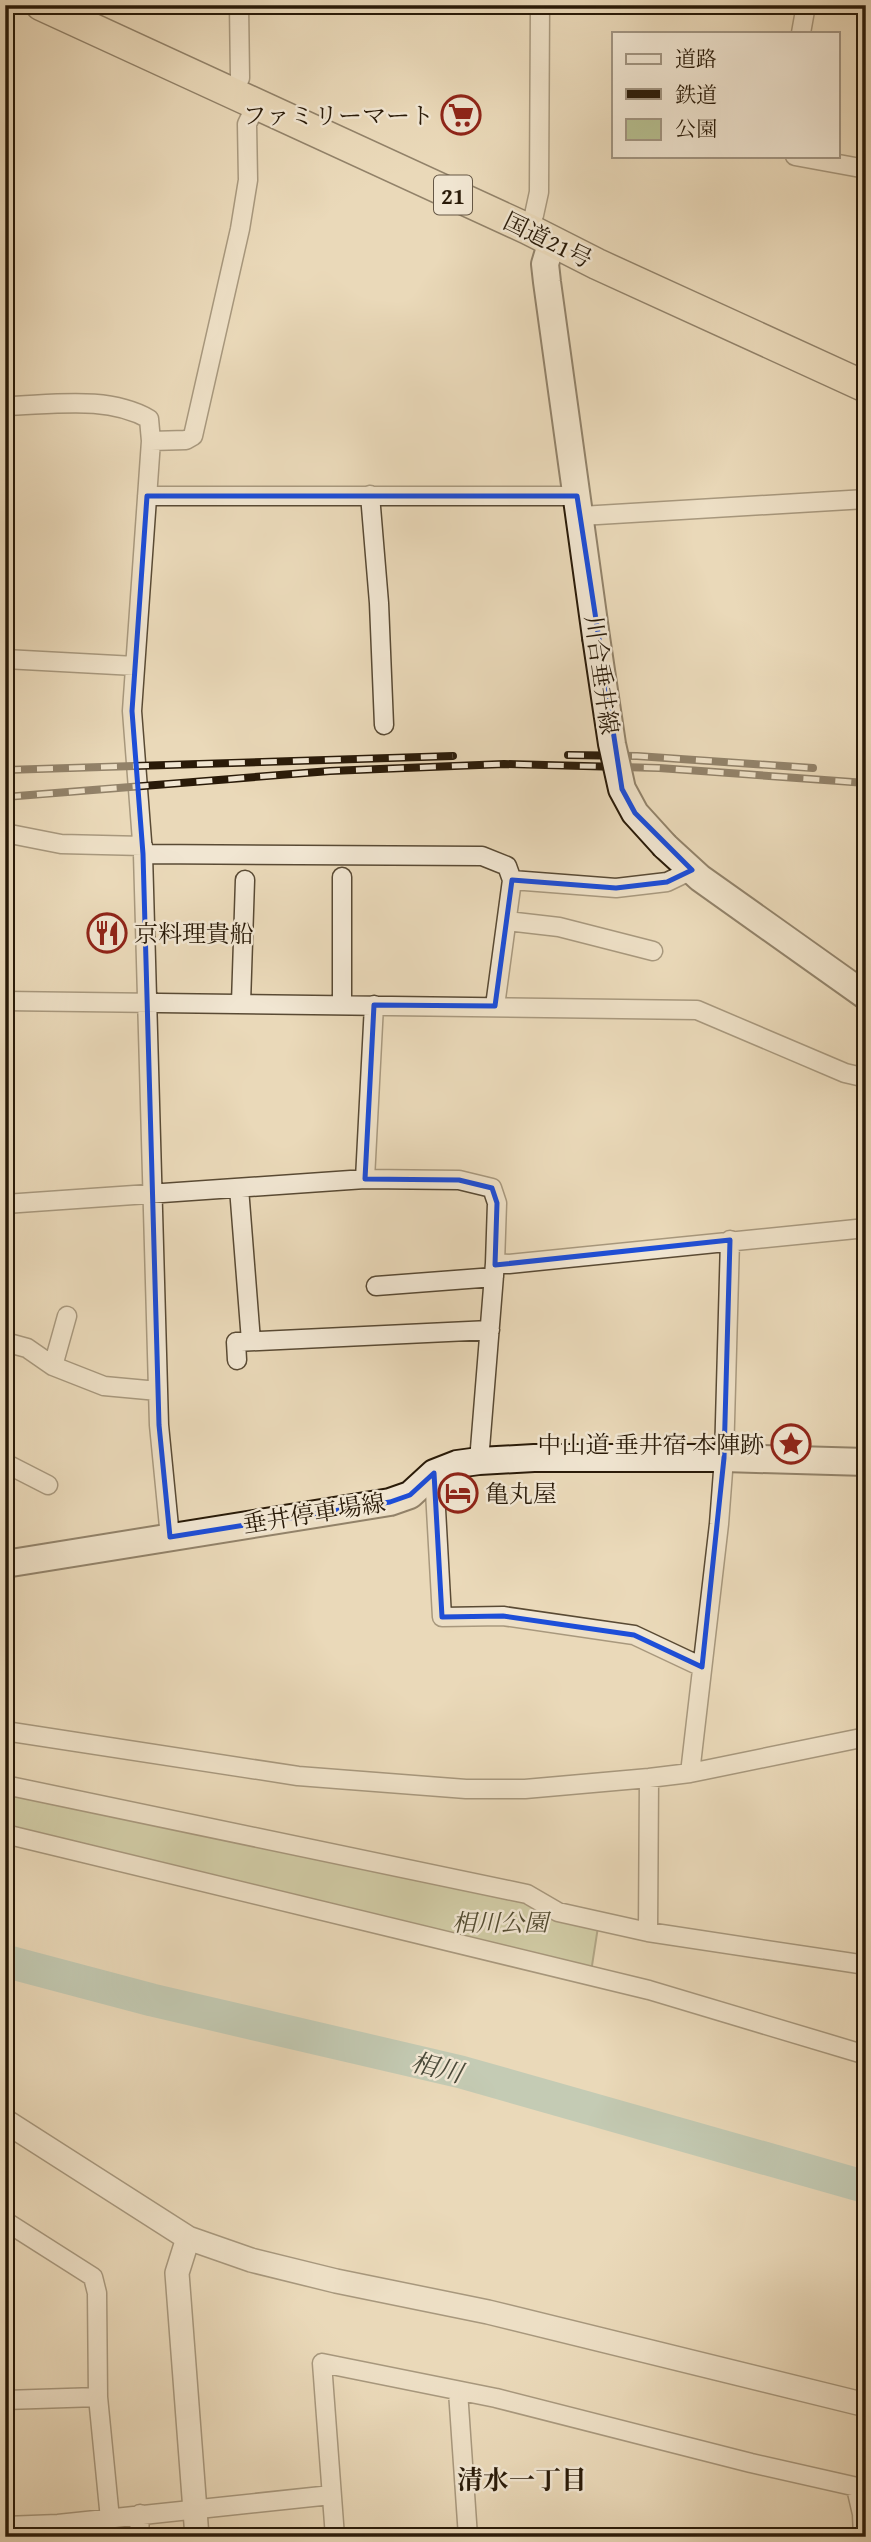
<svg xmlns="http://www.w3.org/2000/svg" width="871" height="2542" font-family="'Gentium Book Plus','Noto Serif JP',serif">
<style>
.green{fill:#b6bf90;stroke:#706c4c;stroke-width:2}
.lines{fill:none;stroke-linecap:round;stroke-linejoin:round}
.river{stroke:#98baad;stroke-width:33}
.minor-casing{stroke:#594a34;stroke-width:21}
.tertiary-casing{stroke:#594a34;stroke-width:26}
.secondary-casing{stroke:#291a08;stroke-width:30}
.trunk-casing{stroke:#291a08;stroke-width:33}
.minor{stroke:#f1e6d2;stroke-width:18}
.tertiary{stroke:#f1e6d2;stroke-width:23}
.secondary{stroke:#f1e6d2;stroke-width:26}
.trunk{stroke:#ead9b9;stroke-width:30}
.rail-casing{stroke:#291a08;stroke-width:8}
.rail{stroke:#f1e6d2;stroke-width:5;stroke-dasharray:16;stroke-linecap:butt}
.secondary-bridge-casing{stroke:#291a08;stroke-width:30;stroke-linecap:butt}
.secondary-bridge{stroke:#f1e6d2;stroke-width:26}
.marked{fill:none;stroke:#1d4ed8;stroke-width:5;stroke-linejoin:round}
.labels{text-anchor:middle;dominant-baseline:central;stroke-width:5;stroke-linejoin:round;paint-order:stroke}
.shield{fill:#f1e6d2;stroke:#655745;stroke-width:2}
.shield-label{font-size:23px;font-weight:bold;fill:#291a08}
.poi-label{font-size:24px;fill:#291a08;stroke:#f1e6d2;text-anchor:end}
.street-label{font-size:24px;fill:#291a08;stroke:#f1e6d2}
.park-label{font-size:24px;font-style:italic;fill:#534c31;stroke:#f1e6d2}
.water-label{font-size:26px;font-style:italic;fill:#4a4a3a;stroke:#f1e6d2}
.neighbourhood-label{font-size:26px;font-weight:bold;fill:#291a08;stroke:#f1e6d2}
</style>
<rect width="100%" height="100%" fill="#ead9b9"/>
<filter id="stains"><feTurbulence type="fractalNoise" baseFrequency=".00286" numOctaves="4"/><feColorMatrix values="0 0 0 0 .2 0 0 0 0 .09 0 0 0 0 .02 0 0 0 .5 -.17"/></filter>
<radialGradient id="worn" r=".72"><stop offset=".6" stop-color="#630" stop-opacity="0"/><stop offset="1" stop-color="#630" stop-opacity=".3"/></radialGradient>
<path class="green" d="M5,1789L517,1898L598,1927L591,1972L5,1828Z"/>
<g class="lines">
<path class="river" d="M5,1961L152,2000L461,2072L866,2187"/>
<g class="minor-casing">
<path id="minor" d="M801,33L806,5
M232,93L240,78L239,5
M795,156L866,169
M528,229L534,215L539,192L540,5
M5,406C52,405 107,395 149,419L151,441L132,711L143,854L159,1425L170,1537
M151,441L186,440L193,436L240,229L248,180L247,124L256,105
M370,495L379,603L384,725
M147,496H577
M581,516L866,499
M5,659L135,666
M5,833L61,844L143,846
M143,854L482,856L507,866L512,880
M342,877V1005
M507,921L559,927L653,951
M5,1001L697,1010L845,1073L858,1076L866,1075
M241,1003L245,880
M495,1006L512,880L616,888L667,882L692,870
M365,1179L374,1005
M239,1188L251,1341
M5,1204L365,1179L459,1180L492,1188L497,1203L495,1263L479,1461
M495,1263L509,1264L866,1228
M376,1286L494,1277
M5,1342L27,1348L53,1366L104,1386L158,1391
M237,1360L236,1342L490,1330
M53,1366L67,1316
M5,1463L48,1485
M434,1473L442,1617L503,1616L634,1635L702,1667
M5,1731L298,1776L466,1789H525L649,1778L690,1773L866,1737
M690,1773L719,1524L724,1458L730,1240
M5,1785L527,1894L558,1912L648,1932L866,1965
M5,1834L649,1990L866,2055
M648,1932L649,1778
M5,2221L93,2277L97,2293L98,2397L110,2519
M458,2391L468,2537
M5,2400L98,2397
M856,2488L862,2514L863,2537
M5,2526L58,2524L331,2495
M139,2537L140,2514
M335,2537L322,2363L496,2398L751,2463L866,2489"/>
</g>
<g class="tertiary-casing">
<path id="tertiary" d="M5,2121L188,2238L251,2260L336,2281L488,2312L866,2405
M188,2238L177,2273L197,2537"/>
</g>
<g class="secondary-casing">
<path id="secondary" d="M552,241L545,264L547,282L596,637
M665,846L700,878L866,996
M5,1564L390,1502L410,1495L434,1473L457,1464L479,1461L534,1458H724L866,1462"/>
</g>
<g class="trunk-casing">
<path id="trunk" d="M41,5L528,229L597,264L866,387"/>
</g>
<use href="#minor" class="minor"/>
<use href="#tertiary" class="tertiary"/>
<use href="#secondary" class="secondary"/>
<use href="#trunk" class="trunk"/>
<g class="rail-casing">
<path id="rail" d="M568,755L637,756L813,768
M5,770L453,756
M5,797L330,771L504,764L659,768L866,783"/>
</g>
<use href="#rail" class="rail"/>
<g class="secondary-bridge-casing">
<path id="secondary-bridge" d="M596,637L612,744L622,789L635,813L665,846"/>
</g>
<use href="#secondary-bridge" class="secondary-bridge"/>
</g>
<path d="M0 0H871V2542H0ZM147,496H577L622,789L635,813L692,870L667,882L616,888L512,880L495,1006L374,1005L365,1179L459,1180L492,1188L497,1203L495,1265L730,1240L724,1458L702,1667L634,1635L503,1616L442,1617L434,1473L410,1495L390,1502L170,1537L159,1425L143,854L132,711Z" fill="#ead9b9" fill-opacity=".55" fill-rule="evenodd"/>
<path class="marked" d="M147,496H577L622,789L635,813L692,870L667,882L616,888L512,880L495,1006L374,1005L365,1179L459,1180L492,1188L497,1203L495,1265L730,1240L724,1458L702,1667L634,1635L503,1616L442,1617L434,1473L410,1495L390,1502L170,1537L159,1425L143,854L132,711Z"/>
<defs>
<g id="supermarket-ring" transform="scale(2.0125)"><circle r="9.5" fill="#f1e6d2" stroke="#8f2418" stroke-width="1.5"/><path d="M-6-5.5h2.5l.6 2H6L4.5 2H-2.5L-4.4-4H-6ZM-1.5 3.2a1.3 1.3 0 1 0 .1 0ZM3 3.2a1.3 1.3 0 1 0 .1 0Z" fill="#8f2418"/></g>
<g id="restaurant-ring" transform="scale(2.0125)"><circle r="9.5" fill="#f1e6d2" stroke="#8f2418" stroke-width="1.5"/><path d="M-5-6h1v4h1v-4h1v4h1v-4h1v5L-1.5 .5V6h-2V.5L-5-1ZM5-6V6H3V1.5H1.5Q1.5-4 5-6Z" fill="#8f2418"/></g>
<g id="sight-ring" transform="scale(2.0125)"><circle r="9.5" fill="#f1e6d2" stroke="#8f2418" stroke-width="1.5"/><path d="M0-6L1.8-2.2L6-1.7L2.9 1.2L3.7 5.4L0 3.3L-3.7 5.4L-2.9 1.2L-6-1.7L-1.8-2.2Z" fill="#8f2418"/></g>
<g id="hotel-ring" transform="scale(2.0125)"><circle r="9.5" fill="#f1e6d2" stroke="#8f2418" stroke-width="1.5"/><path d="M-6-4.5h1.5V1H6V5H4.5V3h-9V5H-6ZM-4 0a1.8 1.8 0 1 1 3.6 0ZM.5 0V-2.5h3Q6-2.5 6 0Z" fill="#8f2418"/></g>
</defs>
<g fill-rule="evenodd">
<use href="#supermarket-ring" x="461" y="115"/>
<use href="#restaurant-ring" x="107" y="933"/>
<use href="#sight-ring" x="791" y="1444"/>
<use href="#hotel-ring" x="458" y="1493"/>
</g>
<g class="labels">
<rect class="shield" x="434" y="175.5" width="38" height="39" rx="5"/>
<g class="shield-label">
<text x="453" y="195">21</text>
</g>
<g class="poi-label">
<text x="434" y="115">ファミリーマート</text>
<text x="134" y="933" text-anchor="start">京料理貴船</text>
<text x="764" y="1444">中山道 垂井宿 本陣跡</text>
<text x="485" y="1493" text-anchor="start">亀丸屋</text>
</g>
<g class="street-label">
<text transform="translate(548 240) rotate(26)">国道21号</text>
<text transform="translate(602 675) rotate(82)">川合垂井線</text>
<text transform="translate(314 1513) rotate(-9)">垂井停車場線</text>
</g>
<g class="park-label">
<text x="500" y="1922">相川公園</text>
</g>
<g class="water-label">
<text transform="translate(437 2067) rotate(14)">相川</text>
</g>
<g class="neighbourhood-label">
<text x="522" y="2479">清水一丁目</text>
</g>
</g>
<rect width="871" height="2542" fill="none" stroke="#ead9b9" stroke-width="28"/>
<rect x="7" y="7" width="857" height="2528" fill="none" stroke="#291a08" stroke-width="3.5"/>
<rect x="14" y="14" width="843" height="2514" fill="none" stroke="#291a08" stroke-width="2"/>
<rect x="612" y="32" width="228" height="126" fill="#f1e6d2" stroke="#a19481" stroke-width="2"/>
<rect x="626" y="54" width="35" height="10" fill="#f1e6d2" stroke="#a19481" stroke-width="2"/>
<text x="675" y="66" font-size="21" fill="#291a08">道路</text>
<rect x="626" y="89" width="35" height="10" fill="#291a08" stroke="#a19481" stroke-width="2"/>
<text x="675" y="102" font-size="21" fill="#291a08">鉄道</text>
<rect x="626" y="119" width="35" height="21" fill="#b6bf90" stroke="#a19481" stroke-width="2"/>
<text x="675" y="136" font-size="21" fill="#291a08">公園</text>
<rect width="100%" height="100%" filter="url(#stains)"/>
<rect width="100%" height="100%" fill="url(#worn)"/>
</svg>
